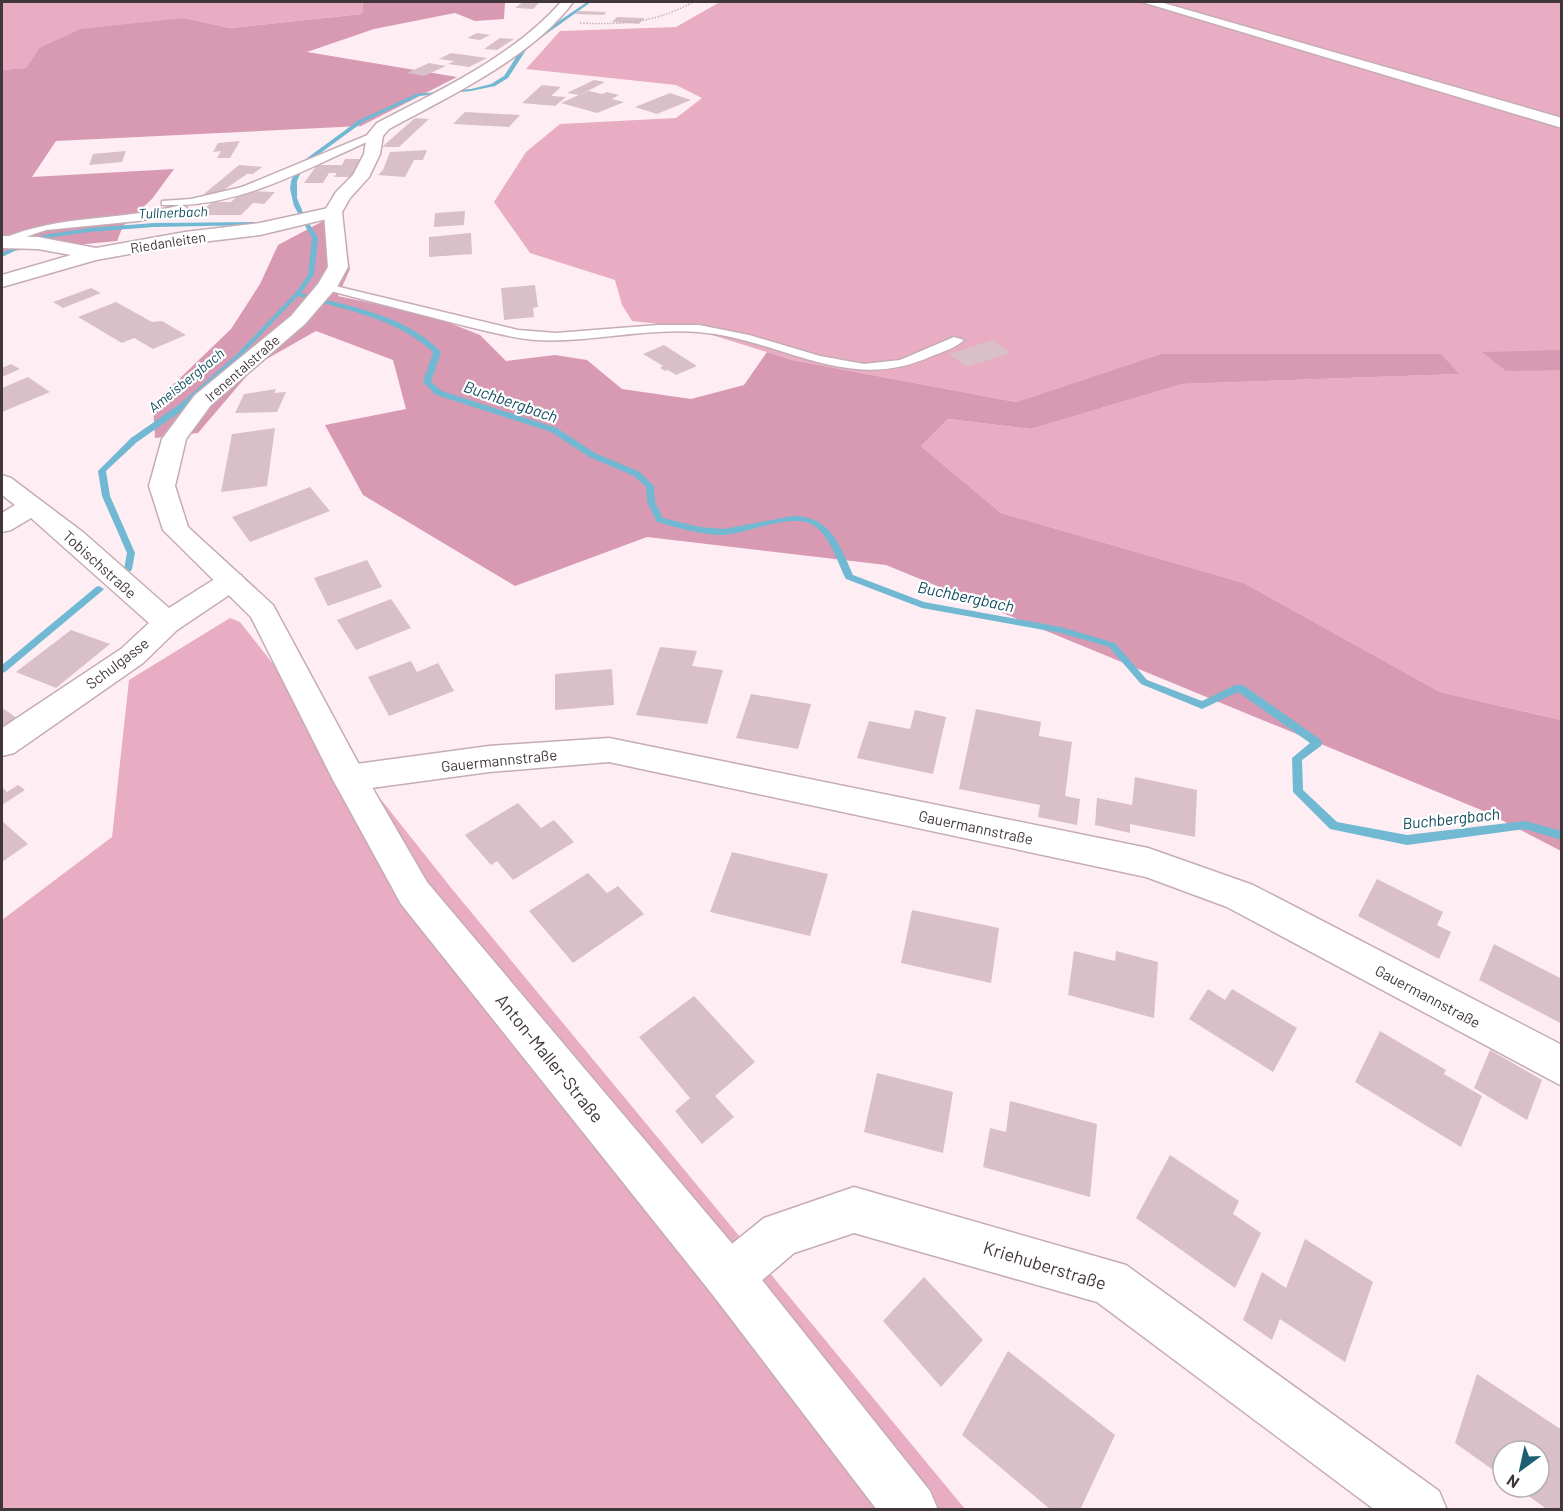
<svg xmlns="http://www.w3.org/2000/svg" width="1563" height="1511" font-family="Barlow,sans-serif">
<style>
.green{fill:#e8acc3}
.forest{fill:#d89ab2}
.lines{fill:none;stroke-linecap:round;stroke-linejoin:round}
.stream{fill:#71b8d2;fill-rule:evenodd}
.building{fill:#d8bfc8}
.service-casing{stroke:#c5acb6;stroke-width:3}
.minor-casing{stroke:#c5acb6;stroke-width:3}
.tertiary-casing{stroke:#c5acb6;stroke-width:3}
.path{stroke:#c3b4ba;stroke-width:1.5;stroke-dasharray:1.5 1.5;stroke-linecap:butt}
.service{fill:#fff;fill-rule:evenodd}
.minor{fill:#fff;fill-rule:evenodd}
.tertiary{fill:#fff;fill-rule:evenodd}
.labels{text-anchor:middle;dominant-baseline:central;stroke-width:4.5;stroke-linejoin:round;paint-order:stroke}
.far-water-label{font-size:14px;font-style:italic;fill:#114d5f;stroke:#fff}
.far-street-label{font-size:14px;fill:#41373a;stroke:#fff}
.street-label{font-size:15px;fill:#41373a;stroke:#fff}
.water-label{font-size:16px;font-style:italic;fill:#114d5f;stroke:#fff}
.near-street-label{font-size:18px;fill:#41373a;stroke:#fff}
</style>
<rect width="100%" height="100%" fill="#feeef4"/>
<path class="green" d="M2,2H363L362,14L230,28L184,18L39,48L26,68L2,70Z
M720,2H1561V720L1440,692L1244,583L1001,513L921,446L948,419L1031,429L1182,384L1458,374L1160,354L1016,402L792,360L687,327L632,321L622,305L615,280L530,253L494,202L526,152L560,124L676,118L702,98L676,85L526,69L560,31L676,27Z
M230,618L240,622L452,889L965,1509H2V920L112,837L129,680Z"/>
<path class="forest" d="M363,2H505L504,19L475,21L455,13L374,29L307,52L457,77L361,126L56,141L32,177L174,169L152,199L123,226L117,241L11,251L2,255V70L26,68L39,48L81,29L184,18L230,28L362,14Z
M342,211L350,269L338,296L432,316L480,335L506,361L555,355L587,360L622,389L691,399L744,385L767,352L792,360L1016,402L1160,354H1441L1459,374L1182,384L1031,429L948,419L921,446L1001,513L1244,583L1440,692L1561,720V851L1486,812L886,565L647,537L515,586L363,495L325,425L406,409L393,360L316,331L256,365L198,433L155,438L153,404L231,329L260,284L278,245Z
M1561,350V370L1506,371L1482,352Z"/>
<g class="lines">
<path class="stream" d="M587,2H591L528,47L508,78L495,86L471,91L419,96L363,122L304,165L299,164L359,120L416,94L471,89L491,84L504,76L524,45Z
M298,170L301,172L297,181V198L304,215L318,238L314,275L301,293C349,307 405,314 441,352L431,382L442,391L557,428L595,453L640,472L654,486L655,502L663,518L700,527L724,529L792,516C830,515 840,545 853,575L924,602L1061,627L1115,643L1147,680L1202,701L1235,685H1243L1321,740L1322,743L1321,746L1302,760L1303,790L1337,822L1407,835L1525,821L1562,831V840L1525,829L1407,845L1330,829L1293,792L1292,758L1310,743L1238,692L1202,709L1141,684L1109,647L1061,633L922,608L846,579C837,562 832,540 816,527C794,510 747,535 721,535C699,534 678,528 657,522L647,502L646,487L634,476L589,457L551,432L436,395L423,382L433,352C394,317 347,311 298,296L240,357L186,408L137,442L106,471L110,496L135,553L132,569L131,571H125L124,569L127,553L102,496L98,471L131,438L180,404L236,355L295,293L308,275L312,238L294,206L290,189L291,181L295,172Z
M260,222L262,223V225L154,227L89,232L40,239L2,257V253L37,236L89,228L154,223Z
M99,586L104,589L102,591L5,672L2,673V665L96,587Z"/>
</g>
<path class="building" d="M523,2H540L533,9L515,8Z
M578,11L606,12L604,15L575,14Z
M617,17L644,18L639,24L612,22Z
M477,33L490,35L480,40L467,38Z
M500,38L514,39L497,50L484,49Z
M451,53L487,58L469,67L448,64L454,61L439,59Z
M429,63L446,66L424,76L407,73Z
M594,80L605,82L580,95L589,91L602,94L607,92L619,95L612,99L624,102L597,113L561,103L579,95L567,93Z
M542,85L561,87L551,96L566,97L555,106L522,103Z
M670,93L691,100L657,114L635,107Z
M465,112L520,115L509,127L453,124Z
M415,118L429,119L399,147H382Z
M240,141L230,158H217L221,151L213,152L218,143Z
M427,150L423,160H414L405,177L378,175L383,170L390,152Z
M126,151L122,162L89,165L93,154Z
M345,159H362L351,177H334L337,173H329L323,183H304L317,165H342Z
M239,165L262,167L253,174H247L218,194H204Z
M243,191L275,192L264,204L253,203L241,215H198L212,202H231Z
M465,211L464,225L434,227L435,213Z
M471,233L472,254L429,257V237Z
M535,285L538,307L533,308L534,317L504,320L501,288Z
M91,288L101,293L63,308L53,302Z
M116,302L152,322L162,321L186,335L153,349L134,338L122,343L78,317Z
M993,340L1011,353L967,367L949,354Z
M664,345L697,366L676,375L668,370L665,371L660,368L663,366L643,354Z
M11,364L20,369L2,377V368Z
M28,377L50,392L2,412V388Z
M276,389L274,393L286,392L277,412L235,413L244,394Z
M275,428L267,486L221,492L232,434Z
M310,487L330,511L250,542L232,517Z
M367,560L382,587L328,606L314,578Z
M391,599L411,628L356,650L337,620Z
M71,630L110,644L56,688L16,672Z
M660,647L697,651L692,666L723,670L707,724L636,715Z
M411,661L417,672L438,663L454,691L389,716L368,677Z
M612,669L614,705L555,710V674Z
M751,694L811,704L798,749L736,738Z
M4,709L21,721L2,734V710Z
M976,709L1041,722L1039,736L1072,742L1065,796L1080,799L1077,825L1038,817L1040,805L959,789Z
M915,710L946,717L933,774L857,758L869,721L910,729Z
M1135,777L1197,790L1195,837L1130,824V833L1095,825L1097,798L1132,805Z
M18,785L25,790L2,805V787L7,792Z
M518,803L541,828L554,820L574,842L513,880L497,861L491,865L465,835Z
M2,821L28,844L2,862Z
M732,852L828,874L810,936L710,912Z
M588,873L607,893L618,886L644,914L573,963L529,911Z
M1377,879L1443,912L1437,925L1451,932L1439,959L1358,916Z
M912,910L999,928L991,983L901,963Z
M1494,944L1562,979V1024L1479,980Z
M1074,951L1115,961L1116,951L1158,962L1154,1018L1068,995Z
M1208,989L1225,1000L1232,989L1297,1028L1273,1072L1189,1019Z
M694,996L755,1062L715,1096L734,1117L702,1144L675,1111L690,1098L639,1037Z
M1380,1031L1446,1070L1444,1074L1482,1096L1461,1147L1355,1082Z
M1490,1050L1542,1080L1527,1120L1474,1088Z
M877,1073L953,1092L943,1153L864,1132Z
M1010,1101L1097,1124L1090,1197L983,1167L990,1128L1006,1132Z
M1170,1155L1239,1201L1233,1214L1261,1233L1235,1288L1136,1218Z
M1305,1239L1373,1282L1345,1362L1280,1319L1272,1340L1243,1320L1262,1272L1286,1288Z
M924,1277L983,1340L941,1387L883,1321Z
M1008,1351L1115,1435L1080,1510H1051L962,1435Z
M1477,1374L1562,1430V1510H1548L1516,1487H1539V1451H1503V1477L1455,1443Z"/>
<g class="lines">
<g class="service-casing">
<path id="service" d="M375,132L379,135L378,137C316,164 251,202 182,205L187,208L185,210L138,221L46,230L2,245V239C59,214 122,221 181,205H162V201L191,199L242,187Z
M327,284L518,330L556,333L658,325H699L749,335L820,356L864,364L900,360L954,337L964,340C956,348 942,352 932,356C847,395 782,339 698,332C644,328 590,343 535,340C505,337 475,328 446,321C405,310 364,300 323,289V285Z"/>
</g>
<g class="minor-casing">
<path id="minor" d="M1142,2H1160L1562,118V128Z
M333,207L342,212L339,216L260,235L185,244L96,260L2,287V275L71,255L38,249L2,248V236L38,237L96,248L185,232L260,223Z
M2,475L11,478L84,533L169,608L221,575L231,572L241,575L245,581L241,587L177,630L143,663L14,753L2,756V728L121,649L149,623L31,518L11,530L2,532V513L15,505L2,495Z
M609,738L1148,848L1253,885L1562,1045V1086L1227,907L1146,877L609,762L489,772L349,791L337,787L332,778L337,769L349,765L489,746Z
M854,1187L1126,1265L1439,1491L1447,1510H1375L1097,1302L854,1233L794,1253L746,1294L729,1301L712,1294L705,1277L712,1260L764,1218Z"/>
</g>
<g class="tertiary-casing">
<path id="tertiary" d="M561,2H573C533,57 448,97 389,129L383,136L380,154L369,177L350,198L342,212L348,267L337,287L305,324L211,405L186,439L175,486L188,527L273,605L362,770L427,882L746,1260L930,1491L938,1510H877L712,1294L401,904L332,778L251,617L163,530L149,486L162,439L195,395L291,316L318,284L328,267L324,212L336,192L353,175L364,154L367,135L377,123C440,90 514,56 561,2Z"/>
</g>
<path class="path" d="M580,23C622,25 655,23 693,2"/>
<use href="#service" class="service"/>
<use href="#minor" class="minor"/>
<use href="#tertiary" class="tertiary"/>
</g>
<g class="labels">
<g class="far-water-label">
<text transform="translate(173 212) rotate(-2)">Tullnerbach</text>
<text transform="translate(186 380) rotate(-39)">Ameisbergbach</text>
</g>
<g class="far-street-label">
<text transform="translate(168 242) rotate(-9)">Riedanleiten</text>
<text transform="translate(242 368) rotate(-41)">Irenentalstraße</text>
</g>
<g class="street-label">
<text transform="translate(100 564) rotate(42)">Tobischstraße</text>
<text transform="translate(117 663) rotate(-37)">Schulgasse</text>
<text transform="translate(499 760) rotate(-6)">Gauermannstraße</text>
<text transform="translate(976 827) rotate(12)">Gauermannstraße</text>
<text transform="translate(1428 996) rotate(28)">Gauermannstraße</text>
</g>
<g class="water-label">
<text transform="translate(511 401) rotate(19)">Buchbergbach</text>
<text transform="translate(966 596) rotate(12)">Buchbergbach</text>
<text transform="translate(1451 818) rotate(-6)">Buchbergbach</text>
</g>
<g class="near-street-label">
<text transform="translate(550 1058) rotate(51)">Anton-Maller-Straße</text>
<text transform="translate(1045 1265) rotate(17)">Kriehuberstraße</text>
</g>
</g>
<rect width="1563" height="1511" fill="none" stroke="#41373a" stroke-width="6"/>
<g transform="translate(1521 1469) rotate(213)"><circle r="28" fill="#ffffff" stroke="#b3afb0" stroke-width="1.5"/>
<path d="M0-4.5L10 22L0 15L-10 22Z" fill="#1e5e73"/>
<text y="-9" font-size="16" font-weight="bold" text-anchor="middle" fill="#41373a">N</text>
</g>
</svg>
